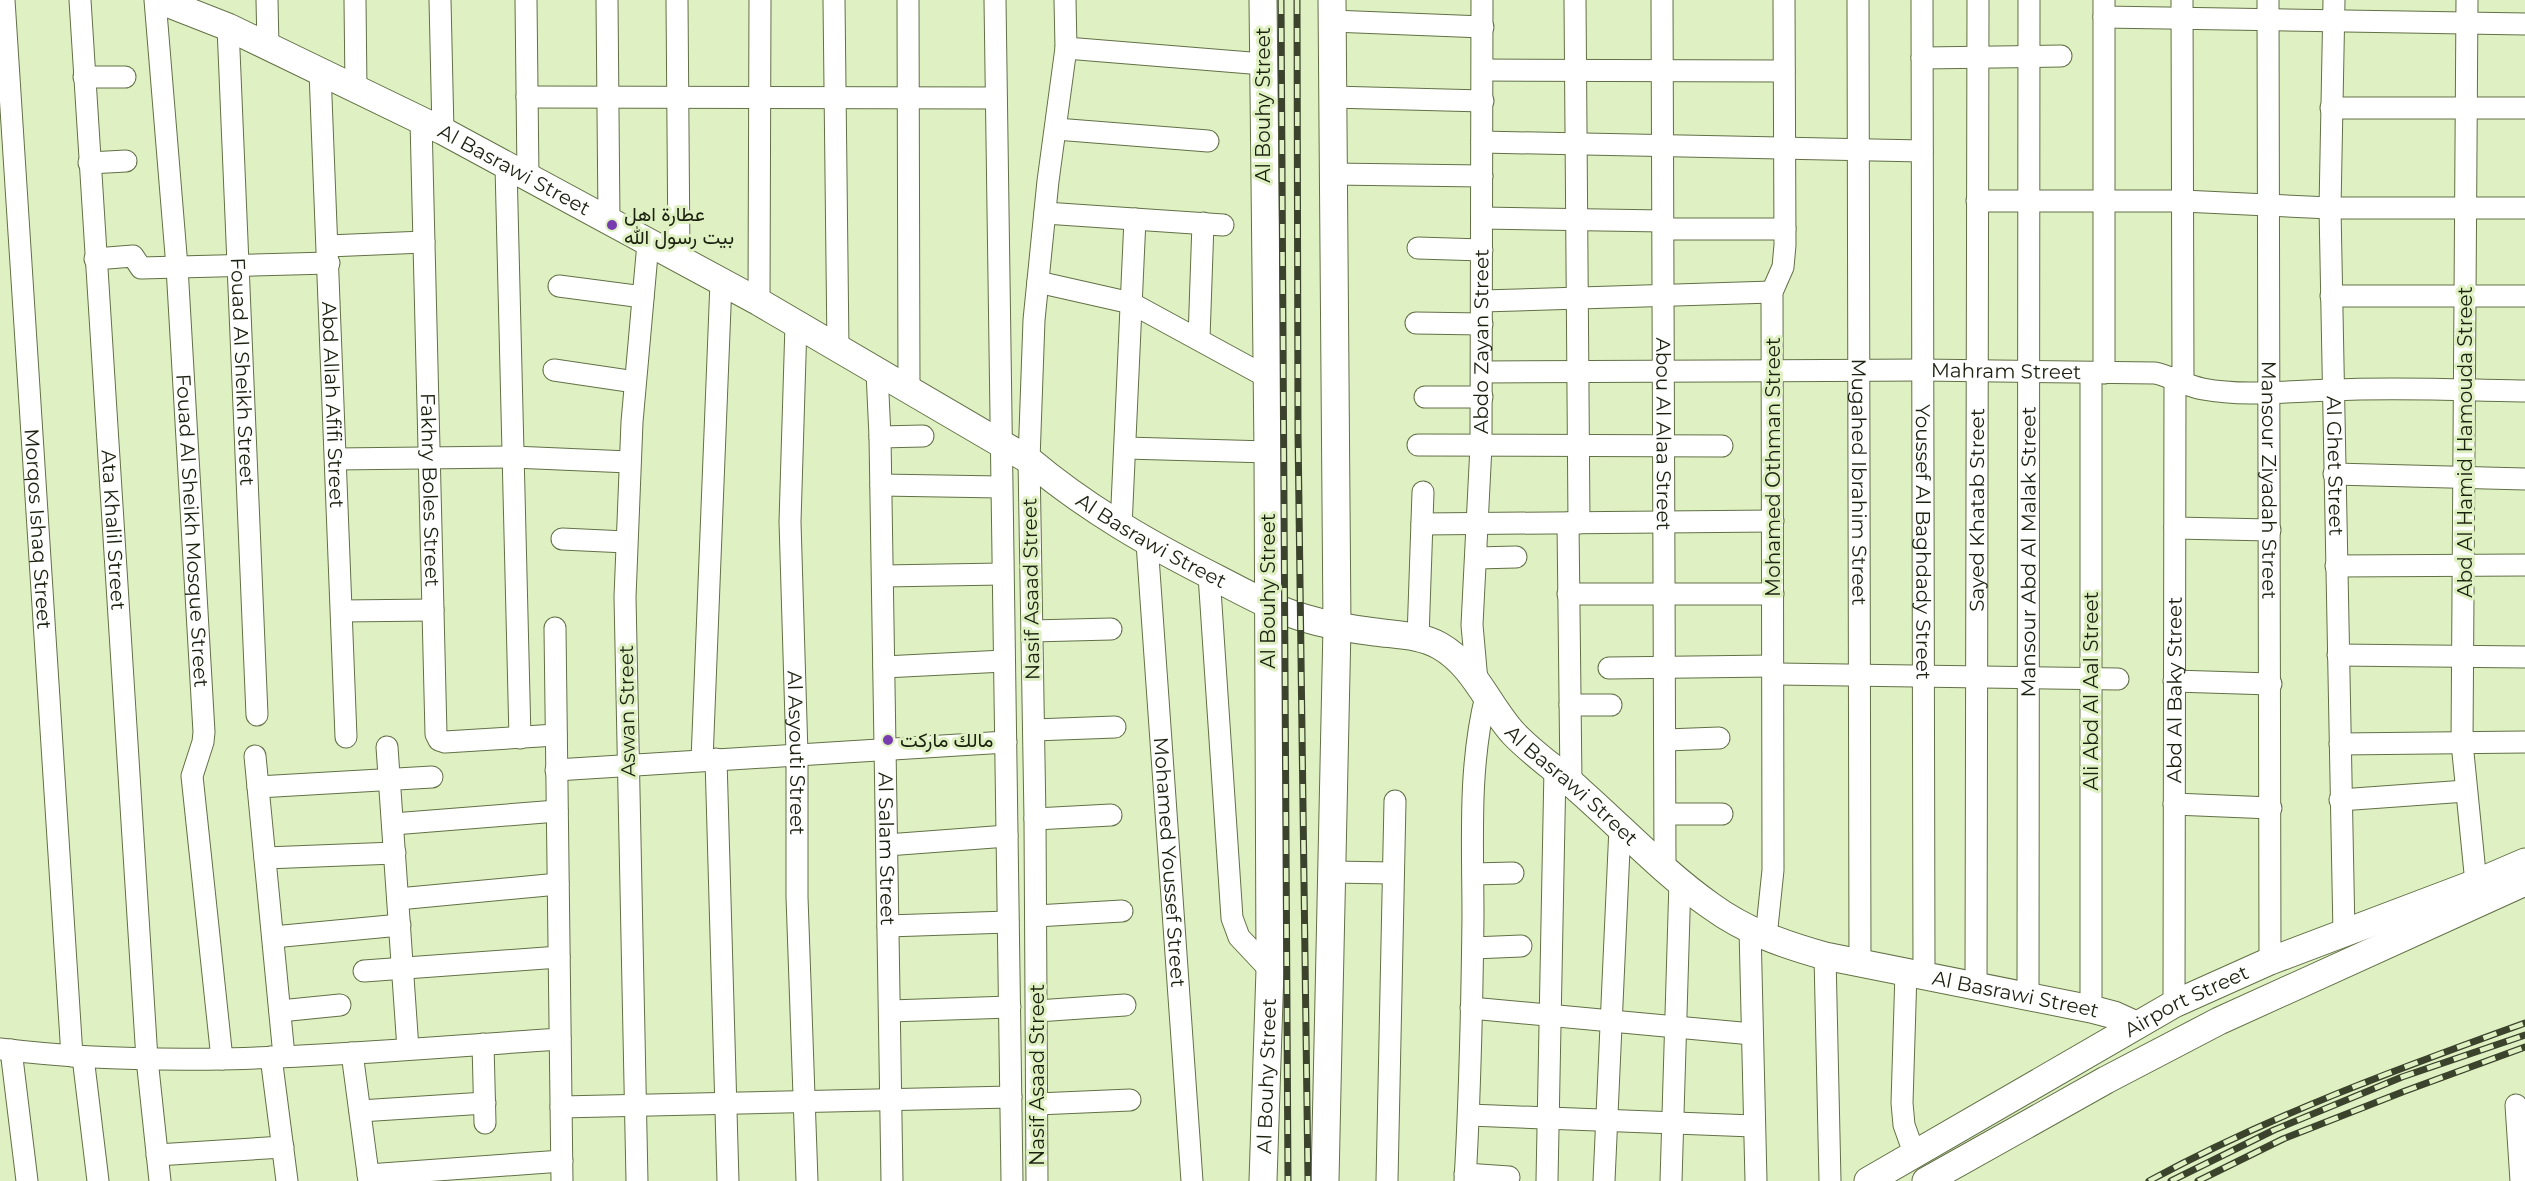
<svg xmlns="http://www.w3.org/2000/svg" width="2525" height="1181" font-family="Montserrat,Vazirmatn,sans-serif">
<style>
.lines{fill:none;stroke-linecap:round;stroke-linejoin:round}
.minor-casing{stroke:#627046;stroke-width:23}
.tertiary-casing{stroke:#627046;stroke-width:29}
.minor{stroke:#fff;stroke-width:21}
.tertiary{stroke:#fff;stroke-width:27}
.rail-casing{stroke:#3b432c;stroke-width:7}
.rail{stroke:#dff1c2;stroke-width:4.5;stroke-dasharray:14;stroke-linecap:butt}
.poi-dot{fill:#783cb1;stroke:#dff1c2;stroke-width:2}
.labels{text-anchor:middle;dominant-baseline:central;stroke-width:6;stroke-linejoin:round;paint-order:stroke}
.street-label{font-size:20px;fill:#1b210f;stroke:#dff1c2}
.poi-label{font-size:20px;fill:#1b210f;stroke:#dff1c2;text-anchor:start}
</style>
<rect width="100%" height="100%" fill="#dff1c2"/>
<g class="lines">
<g class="minor-casing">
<g id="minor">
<path id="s1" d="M4,0L72,1056"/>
<path id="s2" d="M80,0L147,1059L160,1181"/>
<path id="s3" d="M155,0L177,267L204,732L203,742L192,776L222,1059"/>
<path d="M267,0L268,46"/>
<path d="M355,0L356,89"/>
<path d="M440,0L443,131"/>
<path d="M526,0L528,177"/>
<path d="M607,0L609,221"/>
<path d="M677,0L679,259"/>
<path d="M834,0L838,349"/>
<path d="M908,0L909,390"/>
<path d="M995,0L1012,1181"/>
<path d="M1575,0L1579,523"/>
<path id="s4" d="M1662,0L1665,867"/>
<path id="s5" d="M1858,0L1860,963"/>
<path id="s6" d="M1922,0L1924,975"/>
<path d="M2104,0V373"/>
<path d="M2182,0L2183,382"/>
<path id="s7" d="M2268,0L2270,961"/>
<path id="s8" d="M2334,0L2330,208L2344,934"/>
<path d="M2467,0L2462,743L2476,883"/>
<path d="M2104,17L2525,24"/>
<path d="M1332,21L1483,27"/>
<path id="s9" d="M228,27L257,715"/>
<path d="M1066,48L1263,64"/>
<path d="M1922,58L2061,56"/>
<path d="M1483,70L1784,71"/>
<path id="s10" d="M320,72L346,737"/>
<path d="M84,77H125"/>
<path d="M527,97L996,98"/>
<path d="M1332,97L1483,101"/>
<path d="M2331,108H2525"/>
<path id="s11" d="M421,121L436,734L439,740L445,742L556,735"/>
<path d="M1056,129L1208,141"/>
<path d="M1482,142L1922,151"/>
<path d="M89,163L126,161"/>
<path d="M506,166L520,738"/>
<path d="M1332,174L1482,176"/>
<path d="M1977,201H2183L2330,208H2525"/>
<path d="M1045,213L1223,225"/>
<path d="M1482,218L1663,221"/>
<path d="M1663,229H1785"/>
<path d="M328,246L424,242"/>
<path d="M1418,248L1482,250"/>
<path d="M95,259L133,256L141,268L329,263"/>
<path d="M1038,282L1131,303L1265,376"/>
<path d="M559,286L643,297"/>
<path d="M2331,296H2525"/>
<path d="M1482,301L1772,292"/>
<path d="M759,302L760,0"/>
<path d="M1416,323L1482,324"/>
<path id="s12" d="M796,324L790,522L797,754V897L807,1181"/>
<path d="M1199,339L1203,223"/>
<path d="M554,370L635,382"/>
<path id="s13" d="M877,372L880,437L892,1181"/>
<path id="s14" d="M1482,372L1922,370L2155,373C2173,377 2186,386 2203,389C2245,397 2289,391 2332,390C2396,387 2461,390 2525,391"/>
<path d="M1425,397H1482"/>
<path d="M880,437L923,436"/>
<path d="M1418,445L1722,446"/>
<path d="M1126,448L1268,452"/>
<path d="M336,459L513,457L629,462"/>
<path d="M2334,474L2525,479"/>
<path d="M881,485L1000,487"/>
<path d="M1568,523L1571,782"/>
<path d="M1422,524L1773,521"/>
<path d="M1121,527L1135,219"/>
<path d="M2175,528L2270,530"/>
<path d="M562,539L626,542"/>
<path id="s15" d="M1147,543L1192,1181"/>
<path d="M1476,558L1516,557"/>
<path d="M2336,566L2525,565"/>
<path d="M1209,575L1232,918L1239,937L1270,970"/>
<path d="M883,576L1002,574"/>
<path d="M1568,594H1773"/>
<path d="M342,611L433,610"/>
<path d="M555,628L562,1181"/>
<path d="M1032,631L1111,629"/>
<path d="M1418,638L1423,492"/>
<path d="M2338,655L2525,657"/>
<path d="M884,667L1004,661"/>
<path d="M1609,668L1773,666"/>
<path d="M1773,674L2118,679"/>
<path id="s16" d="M1477,681L1472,625L1481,446L1482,0"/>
<path d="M2174,681L2271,684"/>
<path d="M1570,705H1611"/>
<path d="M1034,730L1115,727"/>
<path d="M1666,740L1719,738"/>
<path d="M2340,744L2525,742"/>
<path d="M387,747L408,1049"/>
<path d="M255,756L284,1056"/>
<path d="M716,759L728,1181"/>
<path d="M702,760L721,282"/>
<path d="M556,770L1006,742"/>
<path d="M258,787L432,777"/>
<path d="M2340,800L2466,791"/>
<path d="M2174,804L2271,808"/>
<path d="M1666,814H1722"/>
<path d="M1035,819L1111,815"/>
<path d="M393,824L557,811"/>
<path d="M887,845L1007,836"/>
<path d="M265,858L395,853"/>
<path d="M1332,872L1393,873"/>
<path d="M1473,874L1513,873"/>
<path d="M398,899L558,884"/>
<path d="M1036,916L1122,911"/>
<path d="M888,926L1008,922"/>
<path d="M1750,929L1756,1181"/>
<path d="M273,937L400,925"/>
<path d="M1766,937L1773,870L1772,292L1783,267L1785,245L1784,0"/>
<path d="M1473,948L1521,946"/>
<path d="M1825,956L1830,1181"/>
<path d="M364,971L559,957"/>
<path d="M1906,972L1902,1103L1904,1125L1914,1153"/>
<path id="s17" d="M1976,986L1978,0"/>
<path id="s18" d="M2028,996L2029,0"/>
<path id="s19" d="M2174,1004L2175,377"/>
<path d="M1471,1008L1752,1034"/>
<path d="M2091,1009V373"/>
<path d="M280,1011L340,1005"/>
<path d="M890,1011L1010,1007"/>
<path d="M1037,1011L1125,1005"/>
<path d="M483,1044L485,1123"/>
<path d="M0,1049C186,1072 374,1051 560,1039"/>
<path d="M11,1050L27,1181"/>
<path d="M352,1053L369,1181"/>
<path d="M83,1057L98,1181"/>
<path d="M271,1057L287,1181"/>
<path d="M1037,1104L1130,1100"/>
<path d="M2516,1105L2521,1181"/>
<path d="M561,1107L1011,1097"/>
<path d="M360,1111L485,1103"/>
<path d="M1469,1115L1753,1126"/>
<path d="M157,1155L283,1147"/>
<path d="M1465,1174L1509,1177"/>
<path d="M368,1175L562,1161"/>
<path d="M637,1181L625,597L632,422L648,243"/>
<path d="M1037,1181L1035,819L1029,460L1034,320L1048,181L1066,48L1065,0"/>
<path d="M1387,1181L1395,801"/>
<path d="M1465,1181C1470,1093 1472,1005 1473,917C1473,843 1468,768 1486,696"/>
<path d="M1547,1181L1555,768"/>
<path d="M1604,1181L1620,827"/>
<path d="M1671,1181L1680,881"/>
</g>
</g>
<g class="tertiary-casing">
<g id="tertiary">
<path id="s20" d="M159,0L228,27L443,131L759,302L1029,460C1087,509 1152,546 1220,580C1247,594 1274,609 1304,618C1327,625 1351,629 1375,632C1397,635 1421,635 1440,646C1475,666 1488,706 1514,734C1534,755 1559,771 1580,791C1623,829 1664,873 1711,906C1745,931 1785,945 1825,956L2091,1009L2114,1015L2136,1025"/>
<path id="s21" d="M1263,1181L1270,970L1268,452L1263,0"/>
<path d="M1325,1181L1337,627L1332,0"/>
<path id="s22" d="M1868,1181L2174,1004L2270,961L2476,883L2525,862"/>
<path d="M1926,1181L2106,1080L2219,1021L2525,882"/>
</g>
</g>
<use href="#minor" class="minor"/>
<use href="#tertiary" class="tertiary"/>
<g class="rail-casing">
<path id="rail" d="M1281,0L1288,1181
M1297,0L1298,432L1308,1181
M2149,1181C2269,1116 2397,1069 2525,1023
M2171,1181L2274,1130L2402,1077L2525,1035
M2198,1181L2283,1139L2405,1091L2525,1047"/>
</g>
<use href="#rail" class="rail"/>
</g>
<g class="poi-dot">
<circle cx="612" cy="225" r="6"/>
<circle cx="888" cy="740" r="6"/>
</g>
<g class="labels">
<g class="street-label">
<text transform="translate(1263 105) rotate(-90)">Al Bouhy Street</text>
<text stroke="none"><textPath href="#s20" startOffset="394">Al Basrawi Street</textPath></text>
<text stroke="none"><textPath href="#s16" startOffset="340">Abdo Zayan Street</textPath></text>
<text stroke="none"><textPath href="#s9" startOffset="345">Fouad Al Sheikh Street</textPath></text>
<text stroke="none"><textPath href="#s14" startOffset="524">Mahram Street</textPath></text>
<text stroke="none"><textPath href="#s10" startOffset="333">Abd Allah Afifi Street</textPath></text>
<text stroke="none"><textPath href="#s4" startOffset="434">Abou Al Alaa Street</textPath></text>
<text transform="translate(2465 442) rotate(-90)">Abd Al Hamid Hamouda Street</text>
<text transform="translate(1773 467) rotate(-90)">Mohamed Othman Street</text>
<text stroke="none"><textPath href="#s8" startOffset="466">Al Ghet Street</textPath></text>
<text stroke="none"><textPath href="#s7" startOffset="480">Mansour Ziyadah Street</textPath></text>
<text stroke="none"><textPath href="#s5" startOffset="482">Mugahed Ibrahim Street</textPath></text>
<text stroke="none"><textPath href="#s11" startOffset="369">Fakhry Boles Street</textPath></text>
<text stroke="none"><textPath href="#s17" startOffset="476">Sayed Khatab Street</textPath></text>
<text stroke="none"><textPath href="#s1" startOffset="530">Morqos Ishaq Street</textPath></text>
<text stroke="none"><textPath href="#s2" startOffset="531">Ata Khalil Street</textPath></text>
<text stroke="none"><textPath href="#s3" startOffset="532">Fouad Al Sheikh Mosque Street</textPath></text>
<text stroke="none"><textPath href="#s20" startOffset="1132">Al Basrawi Street</textPath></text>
<text stroke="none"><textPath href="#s6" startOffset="542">Youssef Al Baghdady Street</textPath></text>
<text stroke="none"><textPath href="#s18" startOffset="444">Mansour Abd Al Malak Street</textPath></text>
<text transform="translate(1031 589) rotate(-91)">Nasif Asaad Street</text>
<text transform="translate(1268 591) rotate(-90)">Al Bouhy Street</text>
<text transform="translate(2091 691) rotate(-90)">Ali Abd Al Aal Street</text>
<text stroke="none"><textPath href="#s19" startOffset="314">Abd Al Baky Street</textPath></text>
<text transform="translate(627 711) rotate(-91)">Aswan Street</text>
<text stroke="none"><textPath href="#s12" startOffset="429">Al Asyouti Street</textPath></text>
<text stroke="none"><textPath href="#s20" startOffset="1636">Al Basrawi Street</textPath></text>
<text stroke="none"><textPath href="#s13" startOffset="477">Al Salam Street</textPath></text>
<text stroke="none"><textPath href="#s15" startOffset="320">Mohamed Youssef Street</textPath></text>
<text stroke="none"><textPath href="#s20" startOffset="2140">Al Basrawi Street</textPath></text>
<text stroke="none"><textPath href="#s22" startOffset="366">Airport Street</textPath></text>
<text transform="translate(1037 1075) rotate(-90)">Nasif Asaad Street</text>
<text stroke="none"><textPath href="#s21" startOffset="105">Al Bouhy Street</textPath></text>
</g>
<g class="poi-label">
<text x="624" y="214">عطارة اهل<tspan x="624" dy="23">بيت رسول الله</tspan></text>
<text x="900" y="740">مالك ماركت</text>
</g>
</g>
</svg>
